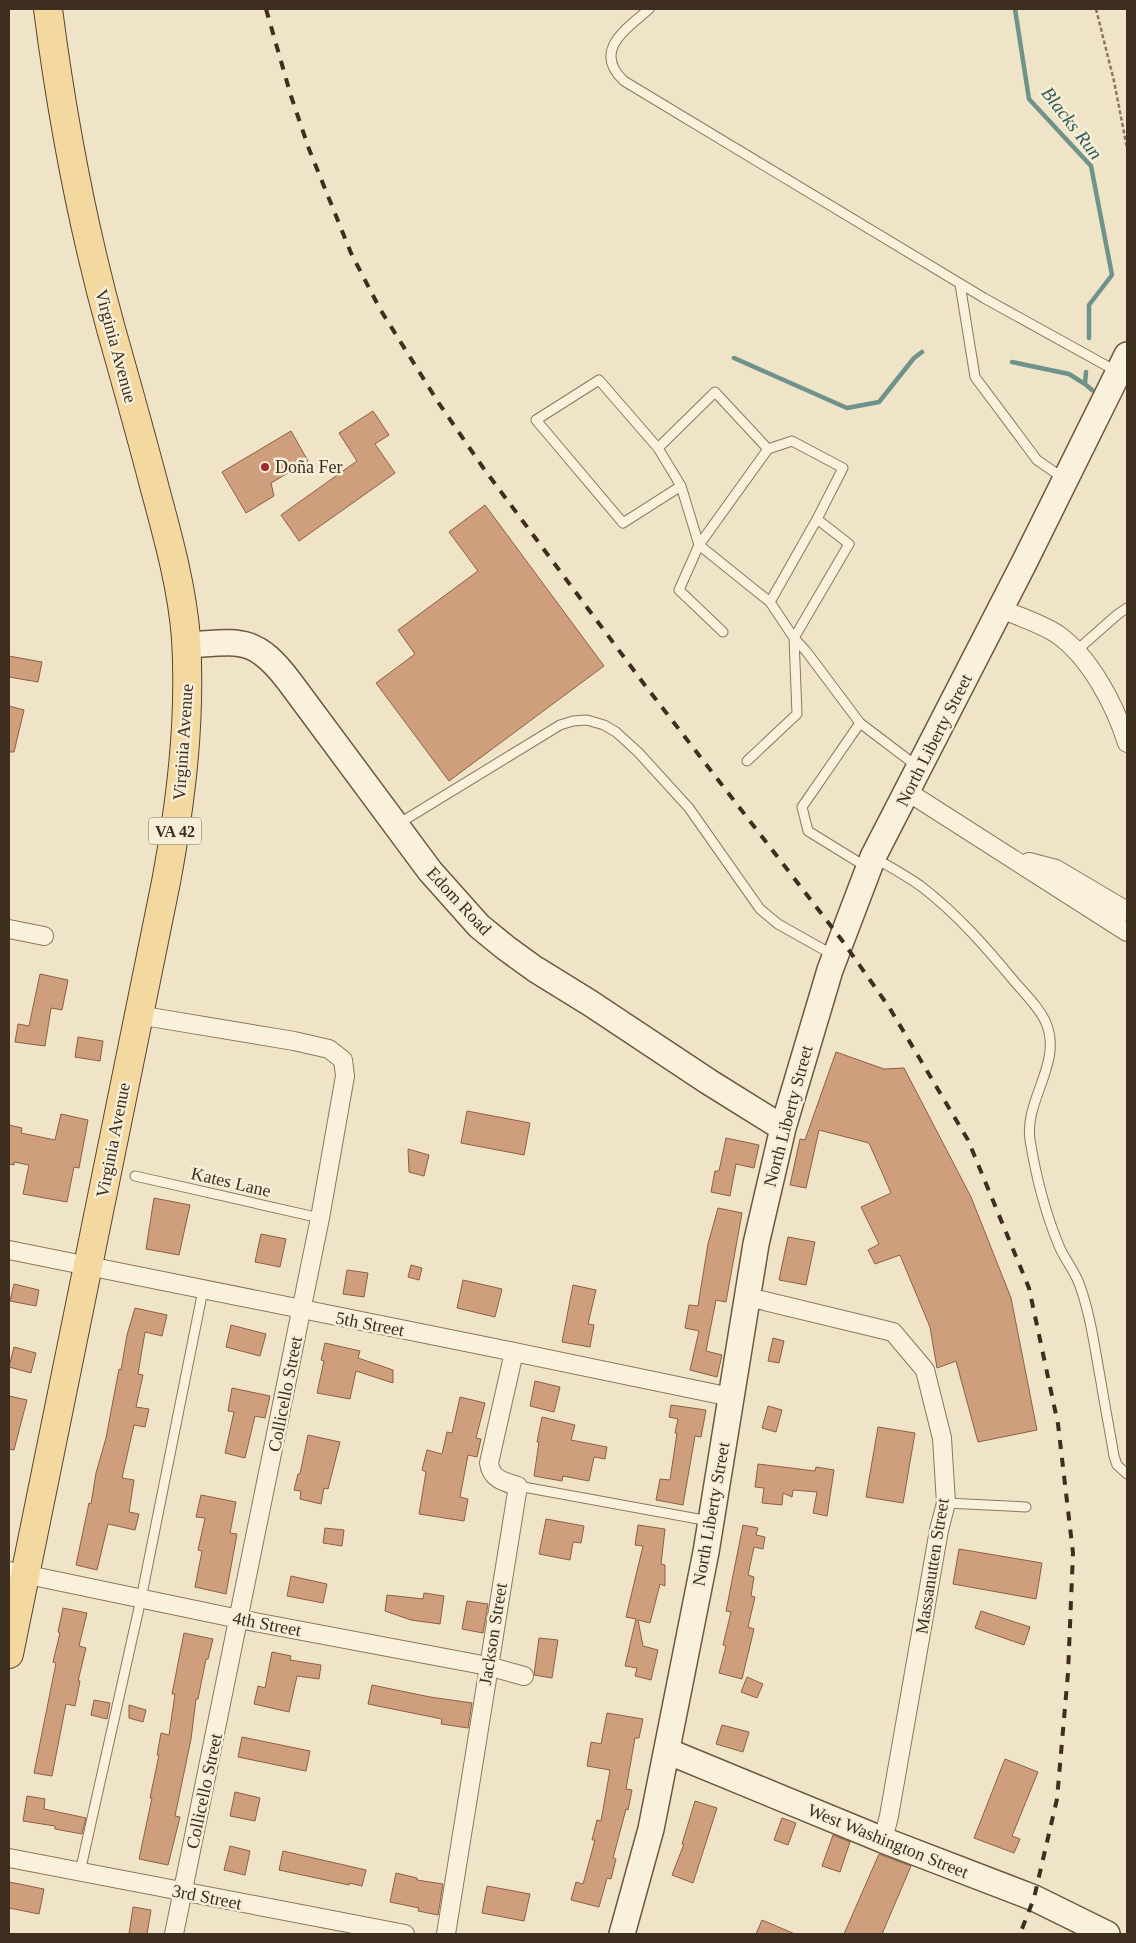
<svg xmlns="http://www.w3.org/2000/svg" width="1136" height="1943" font-family="'Times New Roman',serif">
<style>
.lines{fill:none;stroke-linecap:round;stroke-linejoin:round}
.stream{stroke:#6f938a;stroke-width:4.5}
.building{fill:#cf9f7d;stroke:#8d5f41}
.lane-casing{stroke:#8d765c;stroke-width:11}
.street-casing{stroke:#8d765c;stroke-width:20}
.secondary-casing{stroke:#6f573f;stroke-width:28}
.primary-casing{stroke:#5b4430;stroke-width:30}
.path{stroke:#8d765c;stroke-width:2.5;stroke-dasharray:4 2.5;stroke-linecap:butt}
.lane{stroke:#faf1dc;stroke-width:9}
.street{stroke:#faf1dc;stroke-width:18}
.secondary{stroke:#faf1dc;stroke-width:25}
.primary{stroke:#f3d9a0;stroke-width:28}
.rail{stroke:#3d2e20;stroke-width:4;stroke-dasharray:9 9;stroke-linecap:butt}
.poi-dot{fill:#9e2a2b;stroke:#f7eed8;stroke-width:2}
.labels{text-anchor:middle;dominant-baseline:central;stroke-width:5;stroke-linejoin:round;paint-order:stroke}
.shield{fill:#f7eed8;stroke:#756857;stroke-width:1}
.shield-label{font-size:16px;font-weight:bold;fill:#3d2e20}
.street-label{font-size:18px;fill:#3d2e20;stroke:#f7eed8}
.poi-label{font-size:18px;fill:#3d2e20;stroke:#f7eed8;text-anchor:start}
.water-label{font-size:19px;font-style:italic;fill:#2f5d5a;stroke:#f7eed8}
</style>
<rect width="100%" height="100%" fill="#f0e4c8"/>
<g class="lines">
<path class="stream" d="M1015,9L1029,99L1091,166L1112,275L1089,305V338
M734,358L847,408L879,402L914,358L922,352
M1012,362L1069,374L1085,384
M1086,372L1085,384L1092,390"/>
</g>
<path class="building" d="M373,411L389,435L375,444L395,473L299,541L281,515L357,461L339,433Z
M291,431L308,461L271,483L274,496L246,513L222,472Z
M485,505L604,666L449,781L376,683L415,654L398,630L478,571L449,532Z
M9,656L42,662L38,682L9,677Z
M9,706L24,710L14,752H9Z
M40,974L68,980L62,1010L51,1008L45,1046L15,1042L18,1024L29,1026Z
M78,1037L103,1041L100,1061L75,1057Z
M836,1052L884,1069L904,1068L971,1197L1011,1298L1037,1430L978,1442L956,1361L937,1368L930,1327L900,1255L875,1264L868,1250L879,1244L861,1207L891,1193L869,1143L819,1130L806,1188L790,1185L800,1139L805,1140Z
M467,1111L530,1123L524,1155L461,1143Z
M61,1114L88,1120L79,1168L74,1167L67,1202L23,1194L29,1165L14,1162V1165L9,1164V1125L22,1128L21,1133L55,1140Z
M726,1138L759,1145L754,1168L736,1164L730,1196L711,1192L715,1171H719Z
M408,1149L429,1155L424,1176L409,1172Z
M154,1198L190,1205L179,1255L146,1249Z
M718,1208L742,1213L726,1302L716,1300L706,1351L722,1355L717,1377L690,1370L699,1331L685,1328L689,1305L698,1306L708,1244Z
M261,1234L286,1239L280,1267L255,1262Z
M788,1237L815,1242L806,1285L779,1280Z
M411,1265L422,1268L419,1280L408,1277Z
M347,1270L368,1273L364,1297L343,1294Z
M463,1280L502,1289L495,1317L457,1308Z
M14,1284L39,1290L36,1306L10,1301Z
M573,1285L596,1290L588,1324L594,1325L590,1347L562,1342Z
M135,1308L167,1315L162,1336L145,1332L138,1374L143,1375L136,1407L149,1409L145,1427L134,1425L122,1478L134,1480L129,1512L139,1514L135,1530L108,1524L97,1570L76,1565L89,1503L91,1504L96,1473L106,1438L119,1369L121,1370L127,1335Z
M231,1325L266,1334L260,1356L226,1347Z
M773,1338L784,1341L779,1363L768,1361Z
M325,1343L360,1351L358,1358L393,1370V1383L356,1371L350,1399L317,1393L324,1361L321,1360Z
M14,1347L36,1353L31,1373L9,1367Z
M535,1381L560,1387L554,1412L530,1406Z
M232,1388L270,1396L265,1418L255,1416L245,1458L225,1453L234,1412L228,1411Z
M9,1396L27,1400L14,1450L9,1449Z
M460,1397L485,1403L476,1438L481,1439L477,1457L468,1455L460,1497L468,1499L464,1521L419,1514L426,1472L422,1470L427,1450L442,1454L447,1432L452,1433Z
M671,1405L706,1410L701,1437L695,1436L683,1505L656,1500L660,1479L670,1480L677,1433H675L678,1419L669,1417Z
M768,1406L782,1410L776,1432L762,1428Z
M542,1417L575,1425L571,1440L607,1447L605,1459L594,1457L589,1481L563,1476L562,1481L534,1476L539,1442H537Z
M878,1427L915,1433L903,1503L866,1497Z
M308,1435L340,1442L328,1489L324,1488L321,1504L300,1499L301,1491L294,1490L298,1474H300Z
M758,1464L815,1471L816,1467L834,1470L827,1516L813,1513L817,1492L793,1490L792,1497L783,1493L782,1505L762,1503L764,1488L755,1487Z
M201,1495L236,1502L230,1533L237,1534L226,1594L195,1587L202,1551L198,1550L205,1518L196,1517Z
M546,1519L584,1526L581,1543L573,1542L570,1560L539,1554Z
M638,1525L665,1529L661,1564L665,1565V1586L660,1584L650,1623L638,1620L643,1646L658,1650L651,1680L635,1676L637,1668L625,1666L636,1619L626,1617L643,1546L635,1545Z
M743,1525L758,1528L756,1535L765,1537L763,1549L754,1547L748,1575L754,1577L751,1596L755,1597L748,1627L754,1629L742,1679L719,1673L726,1646L723,1645L731,1612L726,1611Z
M325,1528L344,1530L342,1546L323,1543Z
M959,1549L1042,1563L1036,1599L953,1584Z
M291,1576L327,1584L323,1603L287,1596Z
M424,1593L444,1596L440,1624L411,1620L385,1611L387,1595L423,1599Z
M467,1601L488,1604L483,1633L462,1629Z
M63,1608L87,1613L79,1646L86,1648L78,1681H80L75,1706L66,1704L52,1776L34,1773L56,1663L53,1662L60,1633L58,1632Z
M981,1611L1030,1627L1024,1645L975,1628Z
M184,1633L213,1639L208,1659H206L198,1699H196L191,1739L175,1816L180,1817L168,1865L139,1859L152,1798H150L159,1755H157L161,1733L169,1735L175,1694H172Z
M539,1638L558,1640L552,1678L534,1675Z
M272,1652L291,1656L290,1660L321,1665L319,1679L297,1676L289,1712L254,1704L258,1686L265,1688Z
M747,1677L763,1684L757,1698L741,1692Z
M372,1685L430,1697L472,1703L468,1728L441,1724L442,1719L368,1704Z
M94,1700L110,1703L107,1719L91,1715Z
M129,1705L146,1710L143,1722L129,1718Z
M607,1713L643,1719L639,1738H635L626,1789L632,1790L628,1810L626,1809L613,1858L616,1859L611,1879L607,1878L599,1907L571,1900L576,1882L583,1884L595,1840H592L597,1820L601,1821L610,1770L587,1766L591,1742L601,1744Z
M722,1725L749,1732L743,1752L716,1744Z
M242,1737L310,1751L306,1771L238,1757Z
M1005,1759L1038,1772L1012,1836L1020,1839L1014,1853L974,1838Z
M235,1792L260,1798L255,1821L230,1816Z
M27,1796L45,1799L44,1809L86,1818L82,1834L55,1829V1826L23,1821Z
M695,1801L717,1808L693,1883L672,1875L684,1844H682Z
M782,1818L796,1823L788,1845L774,1840Z
M833,1835L850,1842L840,1872L822,1866Z
M230,1846L250,1851L245,1875L224,1870Z
M283,1851L366,1870L362,1886L349,1883V1885L279,1870Z
M879,1854L911,1866L882,1934H844Z
M396,1873L417,1878V1880L443,1884L438,1915L418,1911L419,1908L390,1902Z
M9,1882L44,1889L39,1914L9,1908Z
M487,1886L530,1894L524,1921L482,1913Z
M133,1907L151,1910L147,1934H129Z
M762,1920L795,1934H756Z"/>
<g class="lines">
<g class="lane-casing">
<path id="lane" d="M649,9C628,28 591,50 624,81L984,298L1116,371
M960,284L975,377L1037,460L1063,478
M658,448L715,392L768,449L792,441L843,468L817,519
M681,486L623,523L536,420L599,380L658,448L681,486L699,545L770,602L794,638L806,651L860,723L918,767
M723,632L679,590L699,545L768,449
M1076,651L1118,614L1127,608
M860,723L802,807L808,831L868,868
M747,761L797,714L794,638L849,544L817,519L770,602
M398,824L560,725L573,721L587,720L604,725L616,732L638,752L689,808L760,909L778,924L835,956
M873,857C890,867 907,876 922,887C957,914 986,947 1014,981C1025,994 1040,1008 1046,1023C1063,1063 1024,1100 1030,1140C1036,1177 1045,1212 1059,1246C1065,1260 1075,1271 1080,1286C1091,1317 1095,1350 1101,1382C1105,1407 1110,1432 1114,1456L1117,1465L1127,1474
M135,1176L320,1218
M518,1486L709,1521
M946,1503L1026,1507
M80,1872L141,1599L203,1290"/>
</g>
<g class="street-casing">
<path id="street" d="M1001,609C1020,617 1040,623 1057,634C1090,657 1115,705 1127,743
M908,792L1127,932
M1029,862L1056,869L1127,911
M9,929L44,936
M138,1015L294,1041L329,1049L343,1060L345,1076L320,1218L174,1934
M9,1250L490,1347L731,1397
M748,1297L893,1332L925,1370L942,1438L946,1503L939,1530L889,1816L883,1840
M9,1571L239,1619L488,1666L524,1676
M9,1858L405,1934
M446,1934L518,1486C504,1482 491,1479 489,1463L514,1352"/>
</g>
<g class="secondary-casing">
<path id="secondary" d="M186,645C240,642 254,635 289,681L430,871L479,926L506,948L535,969L590,1003L709,1082L783,1128
M667,1751L883,1840L1034,1898L1107,1934
M622,1934L651,1829L706,1552L756,1244L783,1128L830,970L873,857L1024,563L1127,355"/>
</g>
<g class="primary-casing">
<path id="primary" d="M9,1654L166,882C181,801 191,721 186,638C182,587 168,537 155,489C141,435 126,382 111,329C82,224 62,117 48,9"/>
</g>
<path class="path" d="M1096,9L1114,81L1127,148"/>
<use href="#lane" class="lane"/>
<use href="#street" class="street"/>
<use href="#secondary" class="secondary"/>
<use href="#primary" class="primary"/>
<path class="rail" d="M266,9L291,96L309,149L351,253L380,309L438,402L484,469L644,684L841,939L889,1007L968,1140L1029,1288L1058,1424L1073,1553L1068,1673L1057,1799L1034,1898L1020,1934"/>
</g>
<circle class="poi-dot" cx="265" cy="467" r="5"/>
<g class="labels">
<rect class="shield" x="149" y="817.5" width="52" height="27" rx="4"/>
<g class="shield-label">
<text x="175" y="831">VA 42</text>
</g>
<g class="street-label">
<text transform="translate(116 346) rotate(75)">Virginia Avenue</text>
<text transform="translate(934 740) rotate(-63)">North Liberty Street</text>
<text transform="translate(183 742) rotate(-86)">Virginia Avenue</text>
<text transform="translate(459 901) rotate(47)">Edom Road</text>
<text transform="translate(788 1116) rotate(-75)">North Liberty Street</text>
<text transform="translate(113 1140) rotate(-79)">Virginia Avenue</text>
<text transform="translate(231 1182) rotate(13)">Kates Lane</text>
<text transform="translate(370 1324) rotate(11)">5th Street</text>
<text transform="translate(285 1394) rotate(-79)">Collicello Street</text>
<text transform="translate(711 1514) rotate(-80)">North Liberty Street</text>
<text transform="translate(932 1566) rotate(-81)">Massanutten Street</text>
<text transform="translate(267 1624) rotate(11)">4th Street</text>
<text transform="translate(493 1634) rotate(-81)">Jackson Street</text>
<text transform="translate(204 1791) rotate(-78)">Collicello Street</text>
<text transform="translate(888 1841) rotate(22)">West Washington Street</text>
<text transform="translate(207 1897) rotate(11)">3rd Street</text>
</g>
<g class="poi-label">
<text x="275" y="467">Doña Fer</text>
</g>
<g class="water-label">
<text transform="translate(1072 123) rotate(52)">Blacks Run</text>
</g>
</g>
<rect width="1136" height="1943" fill="none" stroke="#3d2e20" stroke-width="20"/>
</svg>
